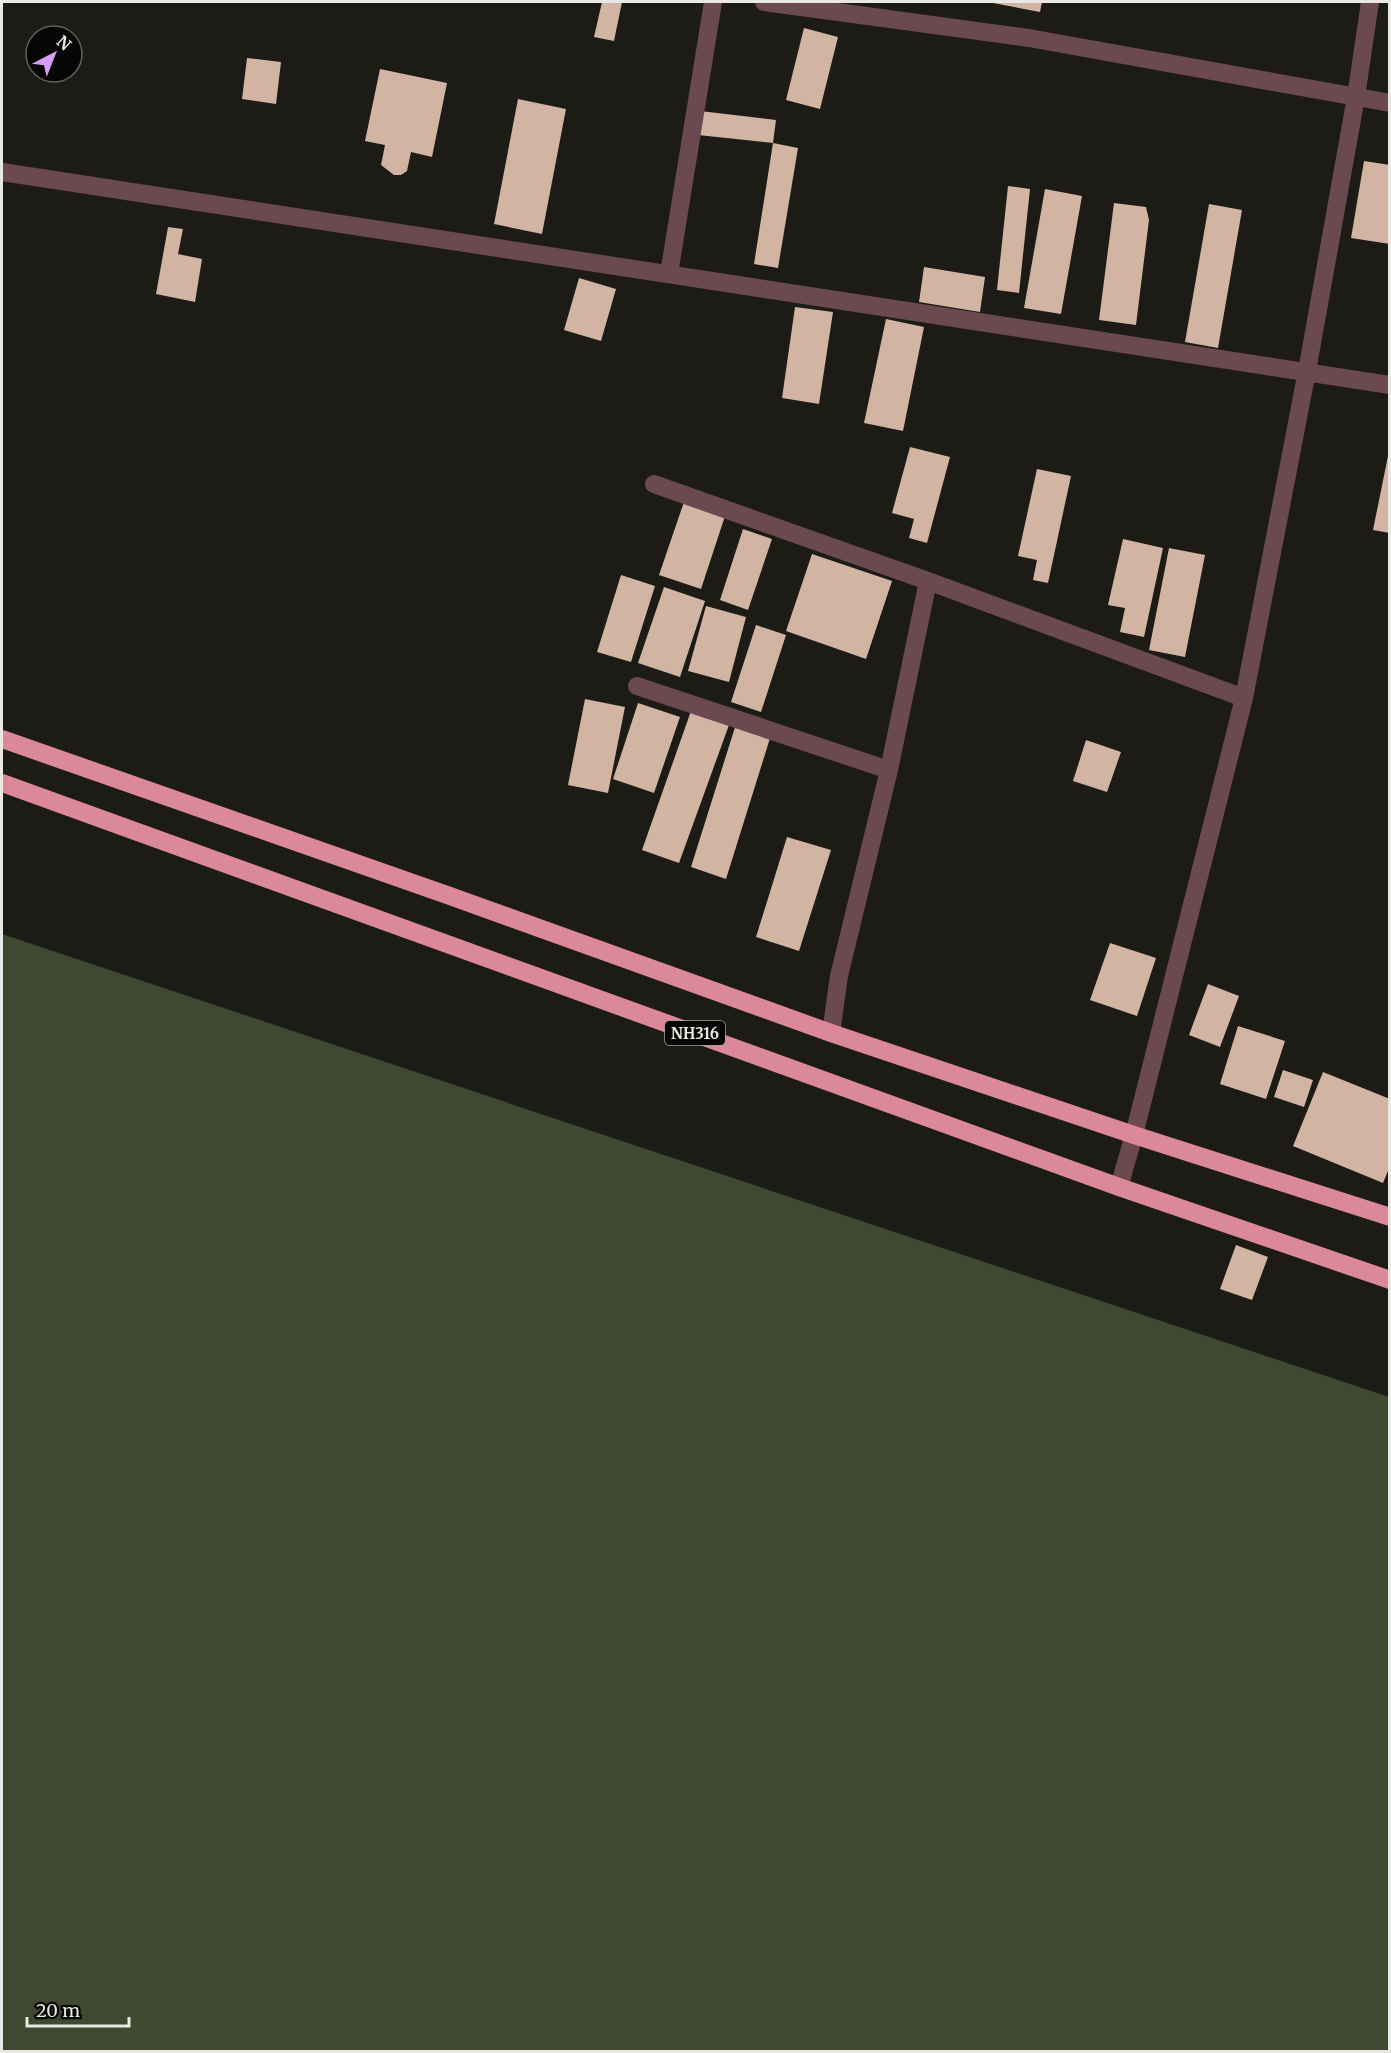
<svg xmlns="http://www.w3.org/2000/svg" width="1391" height="2053" font-family="Merriweather,serif">
<style>
.forest{fill:#3f492f}
.building{fill:#d2b4a2}
.lines{fill:none;stroke-linecap:round;stroke-linejoin:round}
.street{stroke:#6b4950;stroke-width:18}
.highway{stroke:#db8899;stroke-width:18}
.labels{text-anchor:middle;dominant-baseline:central;stroke-width:6;stroke-linejoin:round;paint-order:stroke}
.shield{fill:#060604;stroke:#a5a4a1;stroke-width:1.5}
.shield-label{font-size:15px;font-weight:bold;fill:#e9e8e4}
</style>
<rect width="100%" height="100%" fill="#1d1b15"/>
<path class="forest" d="M2,934L1389,1397V2051H2Z"/>
<path class="building" d="M602,2H622L614,41L594,37Z
M988,2H1042L1040,12Z
M804,28L838,37L820,109L786,100Z
M247,58L281,62L276,104L242,99Z
M380,69L447,83L432,157L411,152L407,171L401,175H394L381,165L385,145L365,141Z
M518,99L566,109L542,234L494,224Z
M700,111L776,120L773,143L698,135Z
M773,143L798,148L778,268L754,264Z
M1364,161L1390,165V244L1351,238Z
M1008,186L1030,189L1019,293L997,290Z
M1045,189L1082,196L1061,314L1024,308Z
M1114,203L1146,207L1149,220L1136,325L1099,320Z
M1209,204L1242,210L1218,348L1185,342Z
M168,227L183,229L178,254L202,259L195,302L156,294Z
M924,267L985,277L980,312L919,302Z
M579,278L616,289L601,341L564,330Z
M795,307L833,312L819,404L782,398Z
M886,319L924,327L903,431L864,423Z
M910,447L950,457L927,543L909,538L914,519L892,513Z
M1388,456H1390V533L1373,530Z
M1037,469L1071,476L1048,583L1033,580L1037,560L1018,556Z
M685,499L726,513L701,589L659,575Z
M743,529L772,539L748,610L720,600Z
M1123,539L1163,548L1144,637L1120,632L1125,608L1108,605Z
M1169,548L1205,555L1185,657L1149,650Z
M812,554L892,581L866,659L786,631Z
M621,575L655,586L631,662L597,652Z
M664,587L705,601L680,677L638,663Z
M706,606L746,617L729,682L688,671Z
M756,625L786,635L761,712L731,702Z
M585,699L625,707L608,793L568,785Z
M638,703L680,717L654,793L613,779Z
M691,711L729,725L679,863L642,850Z
M736,724L771,735L726,879L691,867Z
M1086,740L1121,752L1107,792L1073,781Z
M787,837L831,850L799,951L756,937Z
M1110,943L1156,958L1137,1016L1090,1000Z
M1208,984L1239,996L1220,1047L1189,1035Z
M1238,1026L1285,1041L1266,1099L1220,1084Z
M1283,1070L1313,1080L1304,1107L1274,1097Z
M1323,1072L1390,1099V1166L1383,1183L1293,1146Z
M1236,1245L1268,1257L1252,1300L1220,1289Z"/>
<g class="lines">
<path class="street" d="M764,2L1029,38L1390,103
M2,172L1390,385
M669,274L713,2
M654,484L928,581L1244,698
M637,686L889,770
M831,1033L839,976L889,770L928,581
M1119,1187L1134,1135L1244,698L1307,371L1356,97L1370,2"/>
<path class="highway" d="M2,739L450,896L831,1033L1134,1135L1390,1217
M2,783L1119,1187L1390,1280"/>
</g>
<g class="labels">
<rect class="shield" x="665" y="1021" width="60" height="24" rx="4.5"/>
<g class="shield-label">
<text x="695" y="1033">NH316</text>
</g>
</g>
<rect width="1391" height="2053" fill="none" stroke="#e9e8e4" stroke-width="6"/>
<g transform="translate(54 54) rotate(42)"><circle r="28" fill="#060604" stroke="#61605e" stroke-width="1.5"/>
<path d="M0-4.5L10 22L0 15L-10 22Z" fill="#d59cfb"/>
<text y="-9" font-size="16" font-weight="bold" text-anchor="middle" fill="#e9e8e4">N</text>
</g>
<path d="M27 2017v9h102v-9" fill="none" stroke="#e9e8e4" stroke-width="3"/>
<text x="36" y="2017" font-size="18" fill="#e9e8e4" stroke="#060604" stroke-width="4.5" paint-order="stroke">20 m</text>
</svg>
